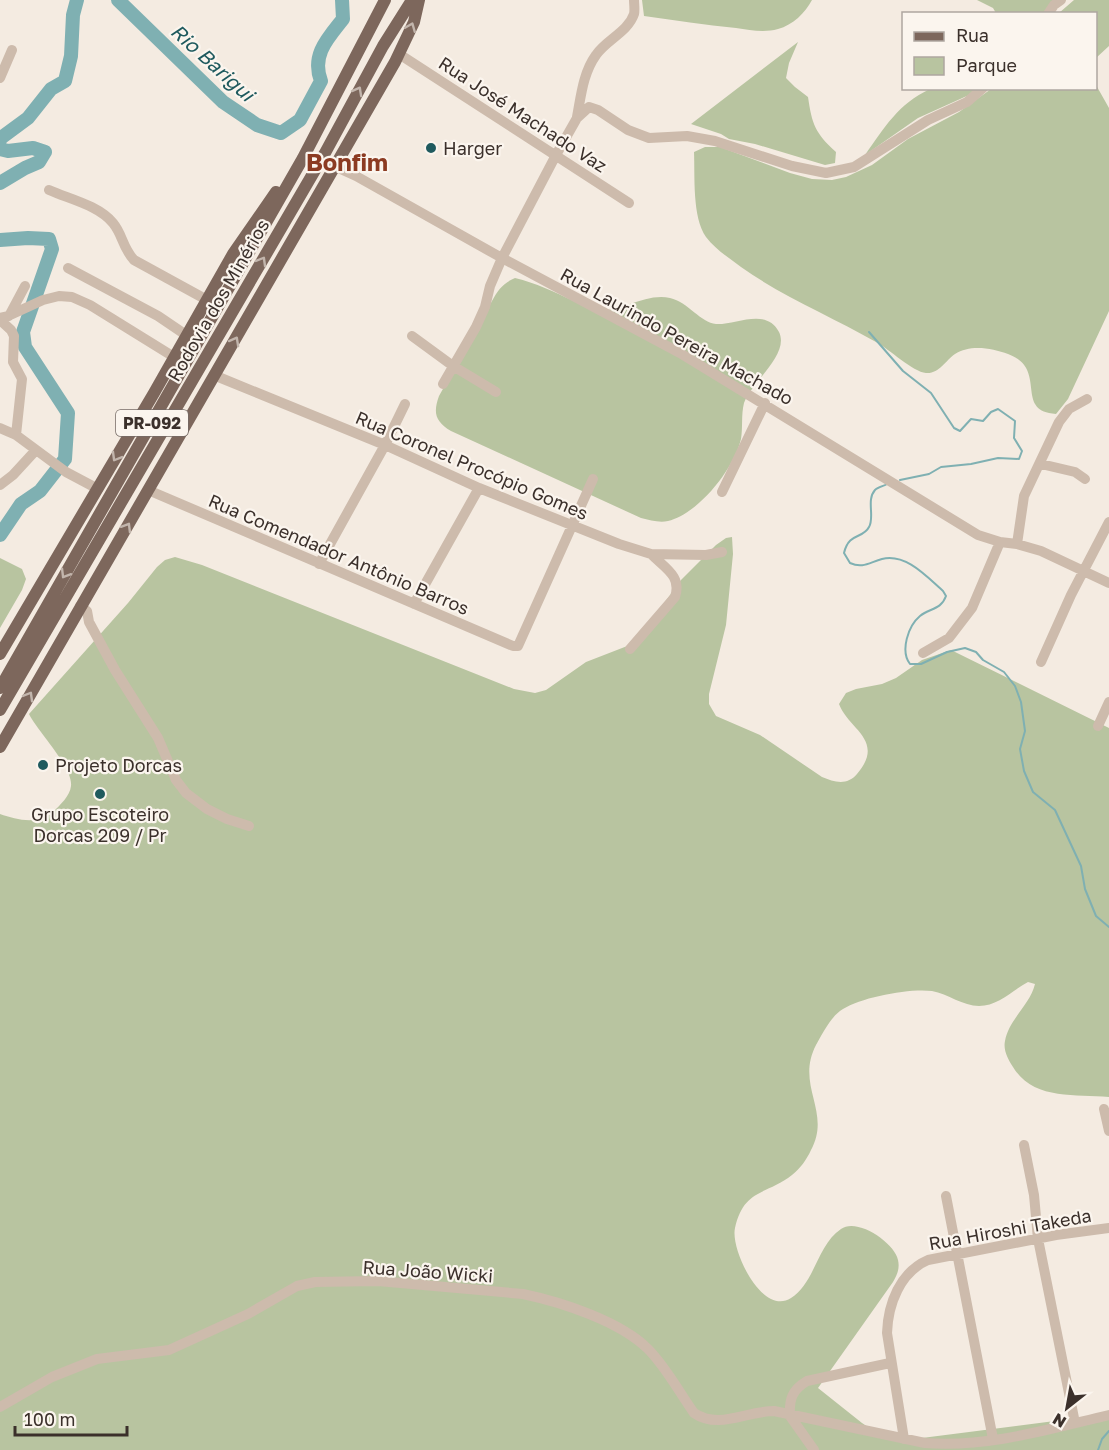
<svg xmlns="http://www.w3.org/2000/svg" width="1109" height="1450" font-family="'Golos Text',sans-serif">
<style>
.green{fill:#b8c4a0}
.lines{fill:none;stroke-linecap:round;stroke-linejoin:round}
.stream{stroke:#7fb0b2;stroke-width:2}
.river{stroke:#7fb0b2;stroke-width:14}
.minor{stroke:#cdbbac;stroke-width:10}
.major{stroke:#7d675c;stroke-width:12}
.oneway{stroke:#c2b5ac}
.poi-dot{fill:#1f5a5e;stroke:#fbf5ee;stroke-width:2}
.labels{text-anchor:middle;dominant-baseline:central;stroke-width:4.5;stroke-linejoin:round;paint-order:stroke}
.shield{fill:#fbf5ee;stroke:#756b66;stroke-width:1.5}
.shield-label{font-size:16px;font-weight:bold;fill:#3b302b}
.street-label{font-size:18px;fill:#3b302b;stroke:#fbf5ee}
.poi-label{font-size:18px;fill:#3b302b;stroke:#fbf5ee;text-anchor:start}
.water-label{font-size:20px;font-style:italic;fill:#1f5a5e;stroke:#fbf5ee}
.district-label{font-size:24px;font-weight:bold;fill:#8c3b22;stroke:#fbf5ee}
</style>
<rect width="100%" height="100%" fill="#f4ebe1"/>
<path class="green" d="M642,0H812C805,13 793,25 778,29C764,33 750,30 736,28C705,25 675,20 644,16Z
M977,0H1057L1047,14L996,13L993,8Z
M1074,0H1109V46L1096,58V14L1059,13Z
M798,42L789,63L786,78L795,87L808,97C812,124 815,133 836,152L835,163L825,165L755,144L729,139L721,134L691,124Z
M1096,85L1109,108V311L1068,399L1056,414C1013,411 1049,369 1008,354C992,348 970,344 955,354C945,361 939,374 926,373C913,372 889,349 876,342C831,316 783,297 741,267C729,258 715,249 706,237C692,217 695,176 694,152L705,147H720L790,173L812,179L832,180L846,177L872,165L908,139L959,112L991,89L1096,88Z
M930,89H977L969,95L918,118L865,155C885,127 898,104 930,89Z
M515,278C536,283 554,292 574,301C581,304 591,311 599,311C622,311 646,293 670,298C688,302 701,323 716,324C736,325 766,307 779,332C790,355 751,382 744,403C741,415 743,427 741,439C734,469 698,514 668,521C659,523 650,520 641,518L451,431C435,421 433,413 439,396L492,301C498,290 503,283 515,278Z
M732,537L733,554L726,625L709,694V704L716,716L760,735L822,777C834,782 847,786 857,774C886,740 848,729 839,704L846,693L856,689L882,684L896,678L922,660L951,650L1109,728V1097C1074,1094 1033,1100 1013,1067C1008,1059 1003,1050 1005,1041C1009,1019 1030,1005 1035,984L1028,982C1013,990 998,1006 979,1006C963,1006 948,994 932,991C910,988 862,997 843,1009C831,1016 823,1033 816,1045C795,1086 832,1111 811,1150C807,1159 800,1169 792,1175C767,1195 744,1188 735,1228C730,1249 762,1317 791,1298C815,1283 817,1245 841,1229C857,1217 895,1243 898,1260C900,1269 897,1275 893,1282L818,1388L862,1423L883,1437L914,1439L1109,1414V1450H0V814C17,820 38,825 53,812C60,805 70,796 71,786C73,767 38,732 29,714L128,603L157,567L165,560L175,557L202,565L514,689L535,693L546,690L586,662L635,643L681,580L716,545L726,538Z
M0,558L22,569L26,579L22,590L0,628Z"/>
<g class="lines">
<path class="stream" d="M869,332L903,371L931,393L954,428L960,431L971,419L983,421L991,412L998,409L1015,421L1014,438L1022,451L1019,459L998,458L971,464L941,467L929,474L900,480
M887,484C884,486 878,487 875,490C866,500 875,517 869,527C863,539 849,532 844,553L850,563C863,569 870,562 882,559C906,553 927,577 943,591L946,596C941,610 930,608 920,616C908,626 900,651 910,664H921L947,652L965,648L976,652L983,660L1004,672L1015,686L1021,702L1025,731L1020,749L1024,771L1033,792L1055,810L1081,866L1085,889L1096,916L1109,927
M1098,1450L1102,1439L1109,1431"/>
<path class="river" d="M118,0L223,102L257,125L281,133L300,120L321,81C311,55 328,38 343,19L342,0
M0,140L1,138L28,118L51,89L65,81L71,56L73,15L77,0
M0,149L8,151L33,148L45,152L39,162L25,168L0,183
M0,240L28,238L49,239L52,249L23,332L25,347L68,413L65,459L40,491L21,504L0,535"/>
<path class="minor" d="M1048,14L1054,5L1061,0
M399,54L629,203
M0,78L12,50
M577,117C581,96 583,73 596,55C606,40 628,32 634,14C635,10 634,4 634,0
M334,166L356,176L502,258L680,353L978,535L1000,542L1017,544L1041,551L1109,583
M49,190C69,199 98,205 113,223C123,235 122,247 134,260L207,300
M68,268L158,316L186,335
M9,316L25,286
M0,318L8,316L43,300L59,296L72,297L90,305L174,357
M0,320L11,330L14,336L13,362L22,379L16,435
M412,336L453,366L496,392
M216,376L385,445L479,488L619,544L651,554L706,555L722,552
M443,384L476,327L485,307L490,286L502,258L556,155L577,118L589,107L598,110L628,130L649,138L687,136L715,141L792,166L826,173L854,167L928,120L967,102L983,88
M0,428L16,435L66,472L98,489
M1041,464L1075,472L1085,479
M0,485L13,475L36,450
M148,490L513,646H518L593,479
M722,492L765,403
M1017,544L1024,496L1059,422L1069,409L1087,399
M319,564L385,445L405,404
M414,604L479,488
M80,606L87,611L89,622L115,670L158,738L176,780L186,793L207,809L227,819L249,826
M630,649L675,597C682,576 665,568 651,554
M923,653L949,638L972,608L1000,542
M1041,662L1071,595L1109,522
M1098,726L1109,702
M1104,1109L1109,1131
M1024,1145L1034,1195L1038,1239L1075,1423
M946,1196L993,1439
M0,1407L52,1377L97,1359L169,1350L248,1314L297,1286L315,1282L378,1281L523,1294C561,1302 620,1321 648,1349C666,1367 679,1392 694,1413C719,1430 746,1411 774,1411L925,1443C987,1448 1049,1429 1109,1415
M790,1416C789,1399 792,1390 807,1381L890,1363
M790,1416L814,1450
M904,1439L887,1333C888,1304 900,1272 928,1260L1056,1235L1109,1228"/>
<path class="major" d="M0,654L154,393L233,254L276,192
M0,688L303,158L385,0
M0,710L325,153L383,46L412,0
M0,747L395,62L414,22L419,0"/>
</g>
<defs><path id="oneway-chevron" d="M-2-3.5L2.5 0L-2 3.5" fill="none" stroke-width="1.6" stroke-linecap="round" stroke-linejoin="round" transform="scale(1.5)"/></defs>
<g class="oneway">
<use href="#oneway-chevron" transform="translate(411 27) rotate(-68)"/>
<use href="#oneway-chevron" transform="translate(358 91) rotate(-61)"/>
<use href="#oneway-chevron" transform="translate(262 261) rotate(-60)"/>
<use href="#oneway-chevron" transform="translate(235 341) rotate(-61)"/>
<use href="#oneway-chevron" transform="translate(116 457) rotate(120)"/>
<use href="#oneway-chevron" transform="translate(127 527) rotate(-59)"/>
<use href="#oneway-chevron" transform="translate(65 574) rotate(121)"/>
<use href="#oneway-chevron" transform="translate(29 696) rotate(-60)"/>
</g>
<g class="poi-dot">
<circle cx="431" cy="148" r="6"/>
<circle cx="43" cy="765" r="6"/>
<circle cx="100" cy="794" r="6"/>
</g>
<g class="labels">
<rect class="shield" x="116" y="410" width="72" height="26" rx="4.5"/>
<g class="shield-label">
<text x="152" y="423">PR-092</text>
</g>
<g class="street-label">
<text transform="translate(523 114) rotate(33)">Rua José Machado Vaz</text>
<text transform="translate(218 300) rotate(-60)">Rodovia dos Minérios</text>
<text transform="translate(677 336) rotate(29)">Rua Laurindo Pereira Machado</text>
<text transform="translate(472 465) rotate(23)">Rua Coronel Procópio Gomes</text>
<text transform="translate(339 554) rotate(23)">Rua Comendador Antônio Barros</text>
<text transform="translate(1010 1229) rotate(-10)">Rua Hiroshi Takeda</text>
<text transform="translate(428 1271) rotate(4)">Rua João Wicki</text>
</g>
<g class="poi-label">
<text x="443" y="148">Harger</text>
<text x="55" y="765">Projeto Dorcas</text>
<text x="100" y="814" text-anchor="middle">Grupo Escoteiro<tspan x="100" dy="21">Dorcas 209 / Pr</tspan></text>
</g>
<g class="water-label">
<text transform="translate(213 62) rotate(42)">Rio Barigui</text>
</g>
<g class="district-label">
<text x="347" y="161">Bonfim</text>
</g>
</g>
<rect x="902" y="12" width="195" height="78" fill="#fbf5ee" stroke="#aea6a0" stroke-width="1.5"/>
<rect x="914" y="32" width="30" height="9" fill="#7d675c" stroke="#aea6a0" stroke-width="1.5"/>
<text x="956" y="42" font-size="18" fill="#3b302b">Rua</text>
<rect x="914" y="57" width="30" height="18" fill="#b8c4a0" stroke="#aea6a0" stroke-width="1.5"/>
<text x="956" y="72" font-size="18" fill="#3b302b">Parque</text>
<g transform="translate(1067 1408) rotate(211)" stroke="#fbf5ee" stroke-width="4.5" paint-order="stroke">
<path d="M0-4.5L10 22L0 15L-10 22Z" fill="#3b302b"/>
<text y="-9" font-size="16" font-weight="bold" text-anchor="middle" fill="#3b302b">N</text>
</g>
<path d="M15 1426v9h112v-9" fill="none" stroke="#3b302b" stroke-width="3"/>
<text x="24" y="1426" font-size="18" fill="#3b302b" stroke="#fbf5ee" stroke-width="4.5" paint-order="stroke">100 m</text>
</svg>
